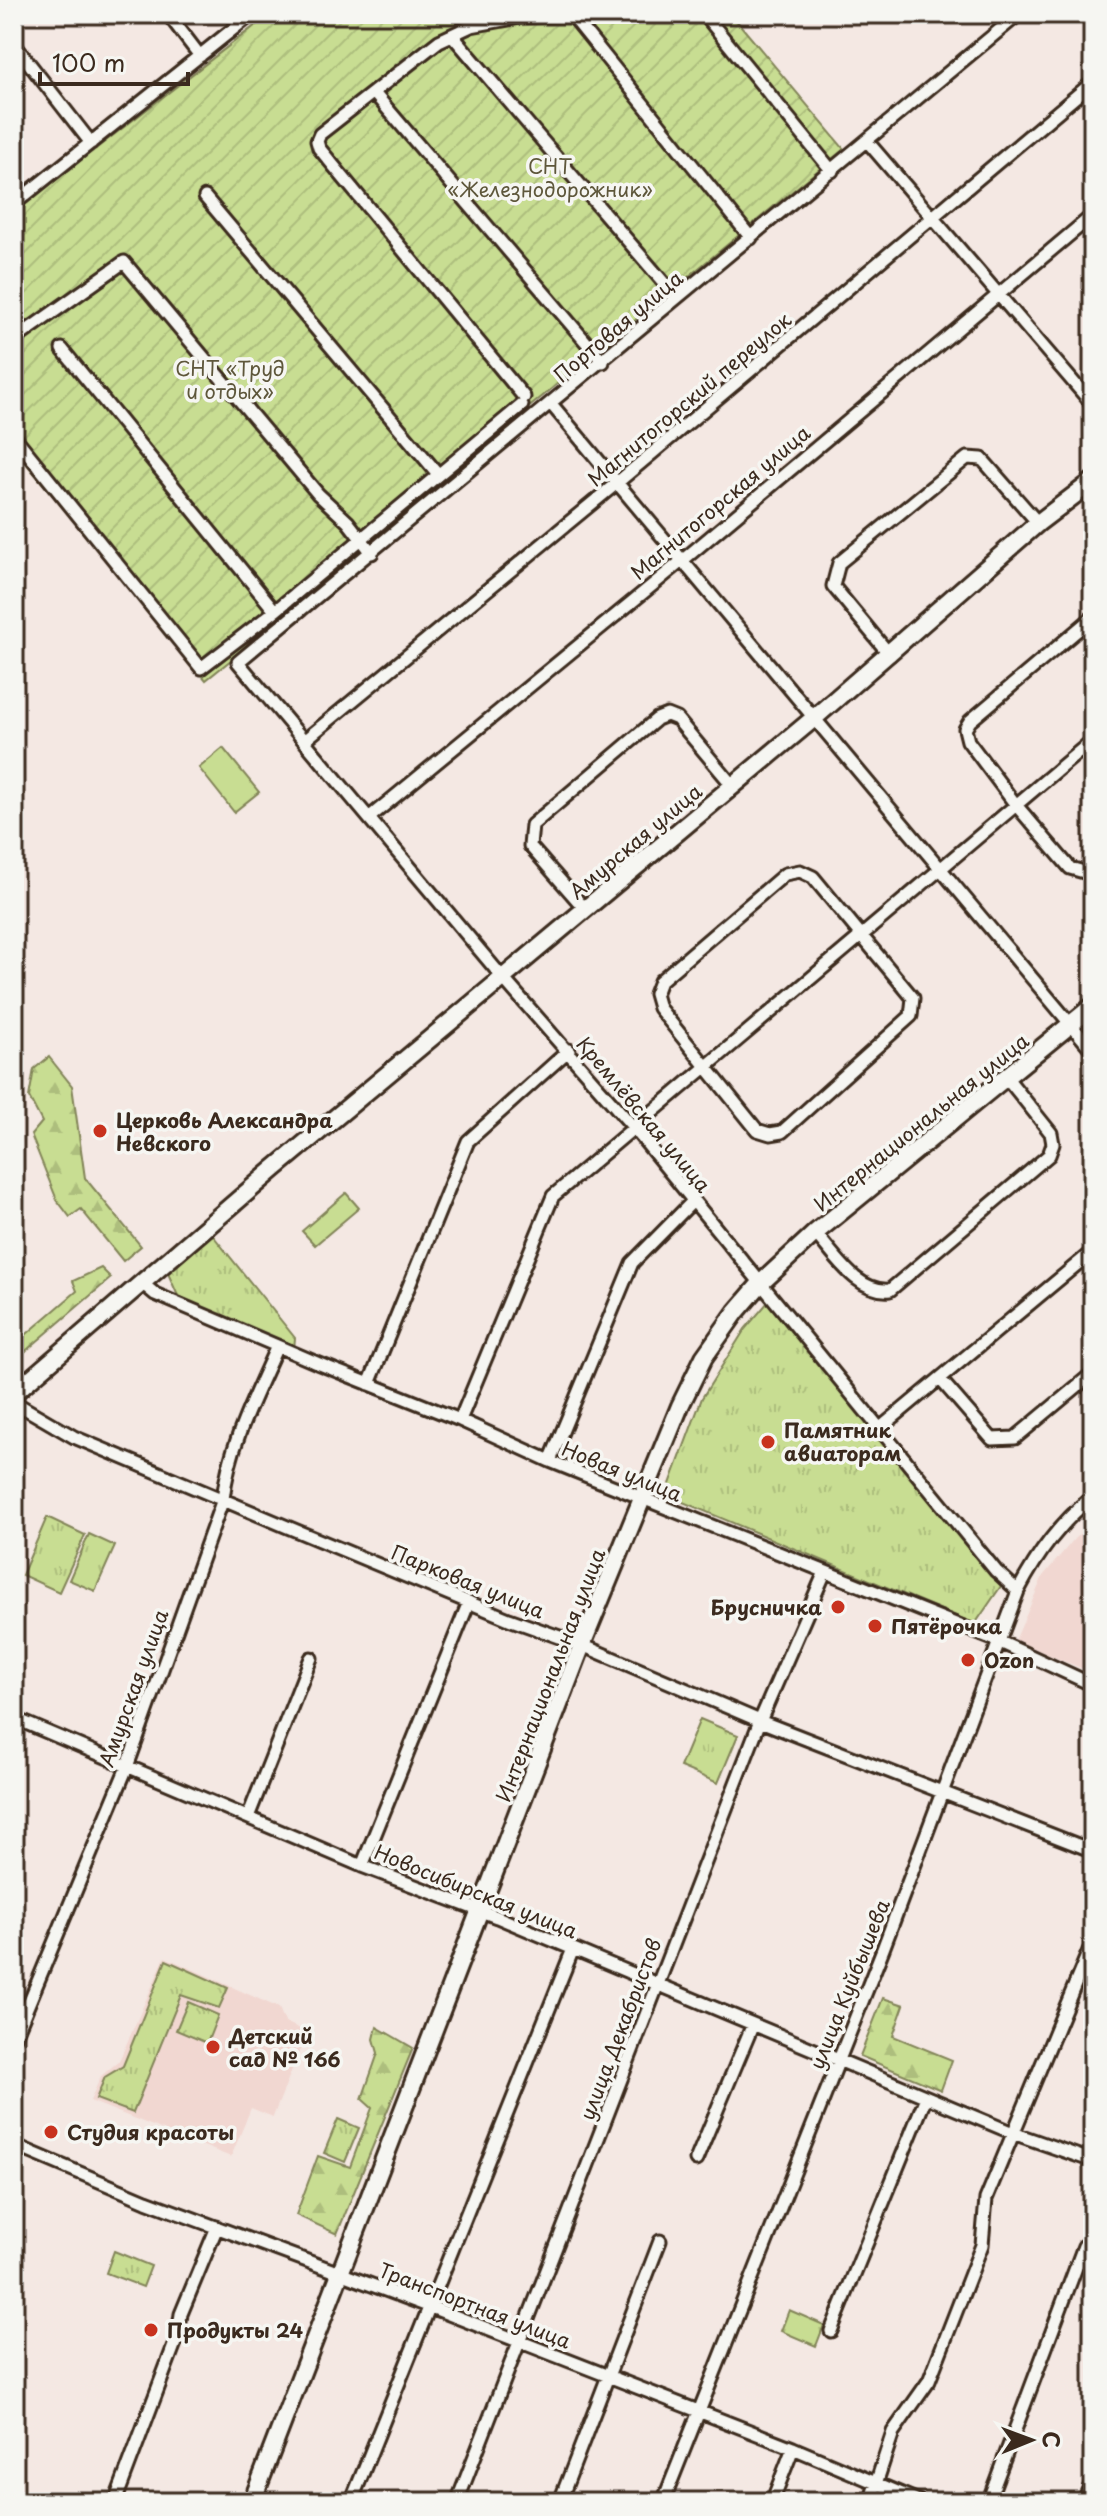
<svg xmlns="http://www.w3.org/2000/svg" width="1107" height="2516" font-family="'Playpen Sans',sans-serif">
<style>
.built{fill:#f1d7d1}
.grass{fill:url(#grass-tufts);stroke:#828458;stroke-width:2}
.forest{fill:url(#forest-firs);stroke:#828458;stroke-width:2}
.garden{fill:url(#garden-furrows);stroke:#828458;stroke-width:2}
.pitch{fill:#c8dd92;stroke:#828458;stroke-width:2}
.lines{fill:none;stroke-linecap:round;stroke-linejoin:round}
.street-casing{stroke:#3b2a1e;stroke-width:17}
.secondary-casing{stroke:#3b2a1e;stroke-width:22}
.street{stroke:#f6f6f2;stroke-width:11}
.secondary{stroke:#f6f6f2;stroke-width:16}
.poi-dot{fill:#c8321e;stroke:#f6f6f2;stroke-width:3}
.labels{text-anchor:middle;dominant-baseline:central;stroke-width:7;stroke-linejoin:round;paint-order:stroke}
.park-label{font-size:20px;fill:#5e573b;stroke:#f6f6f2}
.street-label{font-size:20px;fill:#3b2a1e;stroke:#f6f6f2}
.poi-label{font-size:20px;font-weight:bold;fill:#3b2a1e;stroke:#f6f6f2;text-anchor:start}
</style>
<defs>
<pattern id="grass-tufts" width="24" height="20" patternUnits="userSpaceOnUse" patternTransform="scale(2)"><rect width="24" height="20" fill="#c8dd92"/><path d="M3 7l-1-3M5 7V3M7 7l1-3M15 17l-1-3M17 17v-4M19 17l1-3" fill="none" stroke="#adbe7d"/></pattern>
<pattern id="forest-firs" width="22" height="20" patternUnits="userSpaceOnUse" patternTransform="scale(2)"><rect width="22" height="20" fill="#c8dd92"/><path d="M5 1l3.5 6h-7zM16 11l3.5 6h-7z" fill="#adbe7d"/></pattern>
<pattern id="garden-furrows" width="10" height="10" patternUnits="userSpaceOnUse" patternTransform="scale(2)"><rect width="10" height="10" fill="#c8dd92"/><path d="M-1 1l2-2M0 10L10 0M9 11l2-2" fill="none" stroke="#adbe7d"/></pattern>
</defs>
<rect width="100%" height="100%" fill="#f4e8e3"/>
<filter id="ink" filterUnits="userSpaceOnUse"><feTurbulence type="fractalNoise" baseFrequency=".0125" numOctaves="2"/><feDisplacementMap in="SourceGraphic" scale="16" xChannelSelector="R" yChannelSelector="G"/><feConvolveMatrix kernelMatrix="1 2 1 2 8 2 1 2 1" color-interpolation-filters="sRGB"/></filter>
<g filter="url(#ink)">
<path class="built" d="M1093,1523V1673L1015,1641L1043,1576L1075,1538Z
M165,1957L279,2008L285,2022L307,2032L273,2117L251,2108L231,2157L90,2101L101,2076L119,2061Z"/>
<path class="grass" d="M211,1233L295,1338L294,1349L178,1296L167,1271Z
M768,1302L1001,1586L975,1624L666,1495L702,1398L745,1329Z
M47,1517L85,1535L59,1592L22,1575Z
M89,1534L115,1546L95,1591L69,1580Z
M700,1719L738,1735L718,1783L680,1767Z
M166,1960L228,1988L219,2008L181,1995L133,2113L96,2099L105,2077L123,2066Z
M188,2002L218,2015L207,2043L176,2030Z
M338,2119L359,2128L345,2162L324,2153Z
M114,2251L151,2266L143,2287L106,2273Z
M789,2310L824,2325L816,2346L781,2331Z"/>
<path class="forest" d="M49,1057L72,1086L85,1178L141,1246L123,1261L81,1209L70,1217L57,1200L31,1135L42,1122L29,1097L34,1069Z
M101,1268L111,1278L14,1361V1345L77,1291L73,1281Z
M883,1998L904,2005L893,2036L952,2060L941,2090L860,2056Z
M377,2027L413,2048L337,2234L296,2215L318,2156L350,2167L372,2108L362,2099L378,2053L374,2039Z"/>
<path class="garden" d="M270,14H731L844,149L527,409L417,510L206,680L14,449V212Z"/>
<path class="pitch" d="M223,748L259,792L234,812L199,768Z
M346,1193L359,1208L315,1245L302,1231Z"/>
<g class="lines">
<g class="street-casing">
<path id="street" d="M168,14L200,56
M571,14L751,238
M704,14L832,171
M452,35L664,283
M14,44L91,143
M374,93L603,362
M867,141L1093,405
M205,197L438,474
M14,204L252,14
M14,340L124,262L318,494L348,522L372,553
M62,349L275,611
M524,397L319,148L317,141L320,134L439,41L471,26L520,17L565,14
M552,405L1093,1051
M14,436L201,668L275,611L522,405
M1093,617L970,721L965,729L968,741L1016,805L1070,868L1084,872L1093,870
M890,655L833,586L839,563L967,458L982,459L1038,523
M305,740L618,482L1093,82
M370,817L683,560L1093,215
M800,871L813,877L913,998L911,1016L782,1132L770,1134L757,1130L659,1008L655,994L660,981L785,874Z
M585,909L530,846L532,825L657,719L667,715L677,719L733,786
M815,1233C836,1256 857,1293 890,1290L1049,1155L1053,1144L1051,1133L1007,1078
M142,1283L155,1294L317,1363L460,1420L550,1461L998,1641L1093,1685
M940,1379L992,1439L1015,1438L1093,1373
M369,1384L468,1141L569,1050
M14,1402L74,1437L285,1526L509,1619L582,1645L760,1721L1093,1851
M460,1420L553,1196L1093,740
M878,1430L1093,1251
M550,1461L632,1263L693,1201
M1018,1591L996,1571L634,1128L503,978L238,662L1019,14
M14,1718L362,1866L497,1917L1013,2133L1093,2161
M248,1817L311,1658
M362,1866L469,1602
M14,2039L127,1767L223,1499C229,1445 255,1396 277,1346
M14,2145L146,2201L431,2307L793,2448L921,2502
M696,2160L753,2024
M831,2331L926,2097
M560,2501L660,2241
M115,2502L178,2335L181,2314L217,2227
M351,2502L573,1949
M457,2502L760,1721L825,1572
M663,2502L883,1949L1018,1591C1038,1553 1060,1523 1093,1496
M772,2502L793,2448
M870,2502L893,2432L929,2381L982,2245L986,2199L1093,1941
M988,2502L1084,2246
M1083,2502L1093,2480"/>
</g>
<g class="secondary-casing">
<path id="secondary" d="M14,1393L274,1169L813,719L1038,523L1093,481
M252,2502L582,1645L680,1406L704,1357L736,1312L760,1284L815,1233L1093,1006"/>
</g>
<use href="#street" class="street"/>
<use href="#secondary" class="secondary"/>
</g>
</g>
<g class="poi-dot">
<circle cx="100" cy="1131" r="8"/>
<circle cx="768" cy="1442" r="8"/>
<circle cx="838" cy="1607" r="8"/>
<circle cx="875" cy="1626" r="8"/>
<circle cx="968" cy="1660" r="8"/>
<circle cx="213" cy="2047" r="8"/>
<circle cx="51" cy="2132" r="8"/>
<circle cx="151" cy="2330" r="8"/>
</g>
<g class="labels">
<g class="park-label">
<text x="550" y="166">СНТ<tspan x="550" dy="23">«Железнодорожник»</tspan></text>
<text x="230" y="368">СНТ «Труд<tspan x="230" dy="23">и отдых»</tspan></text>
</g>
<g class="street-label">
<text transform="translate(618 326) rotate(-40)">Портовая улица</text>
<text transform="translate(689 399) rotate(-40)">Магнитогорский переулок</text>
<text transform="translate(720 502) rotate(-40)">Магнитогорская улица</text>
<text transform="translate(635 841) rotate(-40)">Амурская улица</text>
<text transform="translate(644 1114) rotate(50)">Кремлёвская улица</text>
<text transform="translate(921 1122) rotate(-39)">Интернациональная улица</text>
<text transform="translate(622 1471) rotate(22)">Новая улица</text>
<text transform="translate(468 1581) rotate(22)">Парковая улица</text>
<text transform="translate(550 1675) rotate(-69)">Интернациональная улица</text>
<text transform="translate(133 1688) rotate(-70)">Амурская улица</text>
<text transform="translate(476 1891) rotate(22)">Новосибирская улица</text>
<text transform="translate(849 1984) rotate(-68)">улица Куйбышева</text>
<text transform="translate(620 2029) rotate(-69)">улица Декабристов</text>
<text transform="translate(475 2305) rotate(21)">Транспортная улица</text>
</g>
<g class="poi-label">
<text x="116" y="1120">Церковь Александра<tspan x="116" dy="23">Невского</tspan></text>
<text x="784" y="1430">Памятник<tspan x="784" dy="23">авиаторам</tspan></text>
<text x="822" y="1607" text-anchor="end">Брусничка</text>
<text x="891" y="1626">Пятёрочка</text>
<text x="984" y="1660">Ozon</text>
<text x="229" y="2036">Детский<tspan x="229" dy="23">сад № 166</tspan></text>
<text x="67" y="2132">Студия красоты</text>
<text x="167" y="2330">Продукты 24</text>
</g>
</g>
<rect width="1107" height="2516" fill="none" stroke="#f6f6f2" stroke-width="48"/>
<rect x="24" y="24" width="1059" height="2468" fill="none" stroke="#3b2a1e" stroke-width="3" filter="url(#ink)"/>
<g transform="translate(1031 2440) rotate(89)" stroke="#f6f6f2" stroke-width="6" paint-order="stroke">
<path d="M0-6L14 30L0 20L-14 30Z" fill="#3b2a1e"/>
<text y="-12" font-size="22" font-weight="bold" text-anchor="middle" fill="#3b2a1e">С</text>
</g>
<path d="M40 72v12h148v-12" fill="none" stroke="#3b2a1e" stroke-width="4"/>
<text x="52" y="72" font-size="24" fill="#3b2a1e" stroke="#f6f6f2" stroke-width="6" paint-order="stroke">100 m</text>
</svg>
